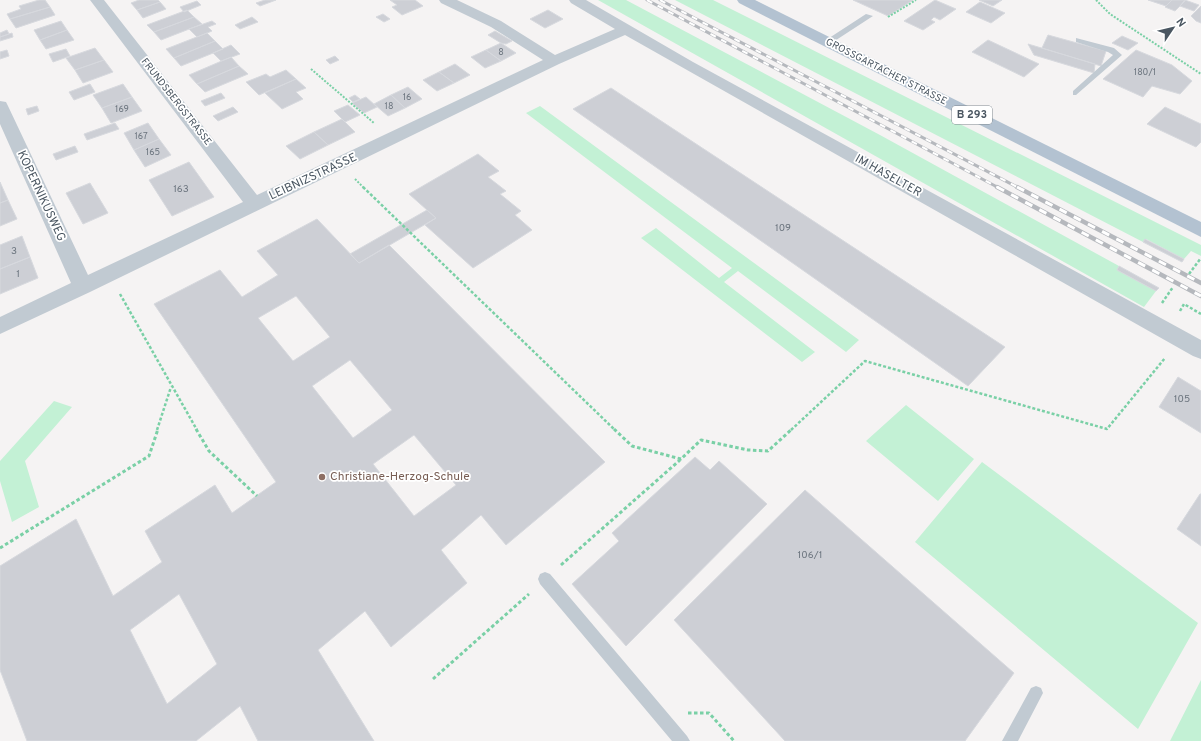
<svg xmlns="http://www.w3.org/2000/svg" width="1201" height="741" font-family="Overpass,sans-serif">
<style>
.green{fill:#c3f1d5}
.building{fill:#cdcfd5;stroke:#d7d9de;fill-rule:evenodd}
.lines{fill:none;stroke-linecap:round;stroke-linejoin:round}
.path-far2{stroke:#7ad0a6;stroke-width:2;stroke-dasharray:2 1.5;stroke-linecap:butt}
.path-far1{stroke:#7ad0a6;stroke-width:2.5;stroke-dasharray:3 2;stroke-linecap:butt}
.path{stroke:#7ad0a6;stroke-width:3;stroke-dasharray:3.5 2.5;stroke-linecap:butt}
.lane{fill:#c1cad2;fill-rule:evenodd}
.street{fill:#c1cad2;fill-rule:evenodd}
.primary{fill:#b3c2d1;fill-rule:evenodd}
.rail-far1-casing{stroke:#b5b8bd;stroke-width:3}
.rail-casing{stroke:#b5b8bd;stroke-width:4.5}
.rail-far1{stroke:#fff;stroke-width:2;stroke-dasharray:6;stroke-linecap:butt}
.rail{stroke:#fff;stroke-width:3;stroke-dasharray:8;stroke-linecap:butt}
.education-dot{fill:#8d6e63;stroke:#fff;stroke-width:1.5}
.labels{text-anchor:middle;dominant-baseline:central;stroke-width:3.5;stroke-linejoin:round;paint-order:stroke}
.far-number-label{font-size:9px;fill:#6b747e}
.far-street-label{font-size:10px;fill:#4a5661;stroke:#fff}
.number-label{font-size:10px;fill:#6b747e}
.shield{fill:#fff;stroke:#808990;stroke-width:1}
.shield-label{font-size:11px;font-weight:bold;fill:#4a5661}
.street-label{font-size:12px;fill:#4a5661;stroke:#fff}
.education-label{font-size:12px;fill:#785e54;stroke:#fff;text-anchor:start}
</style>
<rect width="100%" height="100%" fill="#f5f3f3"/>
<path class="green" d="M598,0H626L880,135L1119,266L1117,270L1156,291L1144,307Z
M675,0H713L1201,245V256L1191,251L1184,259L1146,239L1143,242Z
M540,106L859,340L846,352L738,271L724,282L815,352L802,362L641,238L656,228L719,278L732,268L526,113Z
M54,401L72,407L25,461L39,507L12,522L0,481V461Z
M906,405L974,459L938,501L866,441Z
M982,462L1198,623L1138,729L915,542Z
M1201,680V741H1170Z"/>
<path class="building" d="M39,0H45L50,7L10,19L7,14L21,9L19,6Z
M139,0H158L160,2L137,10L131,3Z
M265,0H276L260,6L256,3Z
M390,0H415L423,6L402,15L392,7L397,5Z
M853,0H913L888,16Z
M935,0L956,9L940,20L934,17L931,20L935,22L923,30L904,21Z
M979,0H1002L993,6Z
M1148,0H1172L1166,6Z
M1172,0H1186L1175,11L1165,7Z
M1185,0L1199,5L1194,11L1180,6Z
M197,1L201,5L184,12L180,7Z
M160,2L166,9L143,18L137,10Z
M980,2L1005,13L991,23L966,12Z
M1201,6V23L1196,21L1191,16Z
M50,7L55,15L16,28L10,19Z
M187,10L194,17L154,32L147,25Z
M548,10L563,19L545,28L530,19Z
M383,14L390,19L384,22L376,17Z
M194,17L202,24L161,40L154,32Z
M252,17L258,22L240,29L235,25Z
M61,21L67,30L40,40L34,30Z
M212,21L216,24L208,27L212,31L197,37L189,29Z
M7,30L9,34L0,37V33Z
M67,30L74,40L46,49L40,40Z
M495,31L512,41L506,44L501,43L488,35Z
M12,33L13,37L0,41V37Z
M207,33L215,41L174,58L166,49Z
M1048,35L1106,51L1101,66L1042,48Z
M1122,36L1138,43L1128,50L1112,43Z
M988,40L1039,64L1024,77L972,52Z
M215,41L223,49L181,66L174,58Z
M501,43L516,53L501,61L486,50Z
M1028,44L1095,64L1094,73L1034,55Z
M231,45L240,54L221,61L213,53Z
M95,48L104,60L75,70L66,58Z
M66,49L70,56L53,62L49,54Z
M7,50L9,56L0,59V52Z
M486,50L501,61L485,68L471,57Z
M1136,50L1172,65L1192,81L1180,94L1152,86L1143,97L1103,79Z
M335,56L339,60L330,64L326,60Z
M231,57L239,66L197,84L189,75Z
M104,60L113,72L83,83L75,70Z
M455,64L470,75L454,83L439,72Z
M239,66L248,74L205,92L197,84Z
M286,70L296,79L259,95L246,82L266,74L270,77Z
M439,72L454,83L437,91L423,80Z
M296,79L306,88L296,92L303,99L282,109L265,93Z
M90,84L95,92L74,100L69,92Z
M123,84L132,97L102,108L93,95Z
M408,87L422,99L405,108L391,95Z
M611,88L1005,347L968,386L573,109Z
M221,93L225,98L205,106L201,101Z
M355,95L360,99L353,102L349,98Z
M391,95L405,108L388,116L374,104Z
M132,97L142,111L111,123L102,108Z
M366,97L377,107L364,113L352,103Z
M348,105L360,115L345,122L334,111Z
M37,106L39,111L28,115L26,109Z
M233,107L238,112L218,121L213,116Z
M1165,107L1201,124V142L1196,147L1147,124Z
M342,119L355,132L328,145L314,132Z
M115,123L119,129L87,140L84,134Z
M148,123L159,139L134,150L124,133Z
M314,132L328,145L300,159L286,146Z
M159,139L171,155L145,167L134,150Z
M75,146L78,152L56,160L53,154Z
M478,154L499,171L488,177L506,191L500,194L521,211L515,215L532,230L473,268L425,225L436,218L409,194Z
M189,162L214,197L172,216L149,180Z
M0,182L8,200L0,203Z
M90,183L108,213L83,224L66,193Z
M8,200L17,219L0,226V203Z
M427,210L436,218L359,263L350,254Z
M317,219L359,263L389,245L605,462L506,545L481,515L441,550L467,583L391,647L365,611L318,650L374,741H258L240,706L196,741H27L0,670V566L76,519L113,596L162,562L145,531L215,485L232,513L276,482L154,304L220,270L242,297L278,275L257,251ZM296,296L330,337L293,361L258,318ZM350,360L392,410L353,438L312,386ZM414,435L456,485L414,516L373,464ZM179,594L217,664L167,704L130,630Z
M22,236L30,257L0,269V245Z
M1145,239L1184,259L1182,262L1143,242Z
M30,257L38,278L0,294V269Z
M1119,266L1159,288L1156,291L1117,270Z
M1178,377L1201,391V433L1159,407Z
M695,457L710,470L719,461L767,504L626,646L572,584L619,541L612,533Z
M805,490L1014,673L965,741H785L674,620Z
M1200,494H1201V546L1177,529Z"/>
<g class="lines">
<path class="path-far2" d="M1096,0L1110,14L1201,74
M888,17L916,0
M311,69L374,123
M355,179L364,188"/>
<path class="path-far1" d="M363,187L615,430
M1189,274L1201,258
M120,294L197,430
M1162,303L1173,287
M1180,311L1184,304L1201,314
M157,430L171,387
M791,430L865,361L1107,429L1165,358"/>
<path class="path" d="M196,429L209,451L257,496
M614,429L632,446L681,459L701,440L748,450L768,451L792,429
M0,548L149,456L158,429
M561,565L680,460
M433,679L529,594
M688,713H709L734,741"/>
<path class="lane" d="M866,14L873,16L830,44L823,42Z
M1076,38L1114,48L1122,55L1076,95H1073V91L1113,55L1108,52L1076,42Z
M545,572L550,574L687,736L690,741H672L540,584L538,579L540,574Z
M1036,686L1041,688L1043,693L1018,741H1002L1031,688Z"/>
<path class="street" d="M90,0H104L257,195L543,60L491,27L441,3L439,0H457L501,21L555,55L615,29L571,3L569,0H586L693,62L1201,340V359L1193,356L625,35L559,64L90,292L0,334V317L71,283L0,124V101L6,102L8,106L88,275L243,202Z"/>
<path class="primary" d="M737,0H755L1201,222V237L739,3Z"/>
<g class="rail-far1-casing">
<path id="rail-far1" d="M647,0L999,188
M660,0L1019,188"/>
</g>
<g class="rail-casing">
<path id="rail" d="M997,187L1201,296
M1017,187L1201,283"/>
</g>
<use href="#rail-far1" class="rail-far1"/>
<use href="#rail" class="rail"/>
</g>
<circle class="education-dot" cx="322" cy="477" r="4"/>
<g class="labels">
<g class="far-number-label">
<text x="501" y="52">8</text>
<text x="1145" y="72">180/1</text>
<text x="407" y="97">16</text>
<text x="389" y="106">18</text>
<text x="122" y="109">169</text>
<text x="141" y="136">167</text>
<text x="153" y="152">165</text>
</g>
<g class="far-street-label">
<text transform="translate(886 72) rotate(27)">GROSSGARTACHER STRASSE</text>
<text transform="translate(176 102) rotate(52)">FRUNDSBERGSTRASSE</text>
</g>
<g class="number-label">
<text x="181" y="189">163</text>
<text x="783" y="228">109</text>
<text x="14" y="251">3</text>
<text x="18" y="274">1</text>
<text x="1182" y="399">105</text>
<text x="810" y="555">106/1</text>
</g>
<rect class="shield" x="952" y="106" width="40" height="18" rx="3"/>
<g class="shield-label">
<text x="972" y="115">B 293</text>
</g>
<g class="street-label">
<text transform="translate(888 176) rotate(29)">IM HASELTER</text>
<text transform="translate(313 177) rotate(-25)">LEIBNIZSTRASSE</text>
<text transform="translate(41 196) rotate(65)">KOPERNIKUSWEG</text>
</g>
<g class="education-label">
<text x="330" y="477">Christiane-Herzog-Schule</text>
</g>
</g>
<g transform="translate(1173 28) rotate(55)" stroke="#ffffff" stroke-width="3" paint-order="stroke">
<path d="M0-3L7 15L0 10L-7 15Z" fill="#4a5661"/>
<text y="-6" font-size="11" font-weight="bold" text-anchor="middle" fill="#4a5661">N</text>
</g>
</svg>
